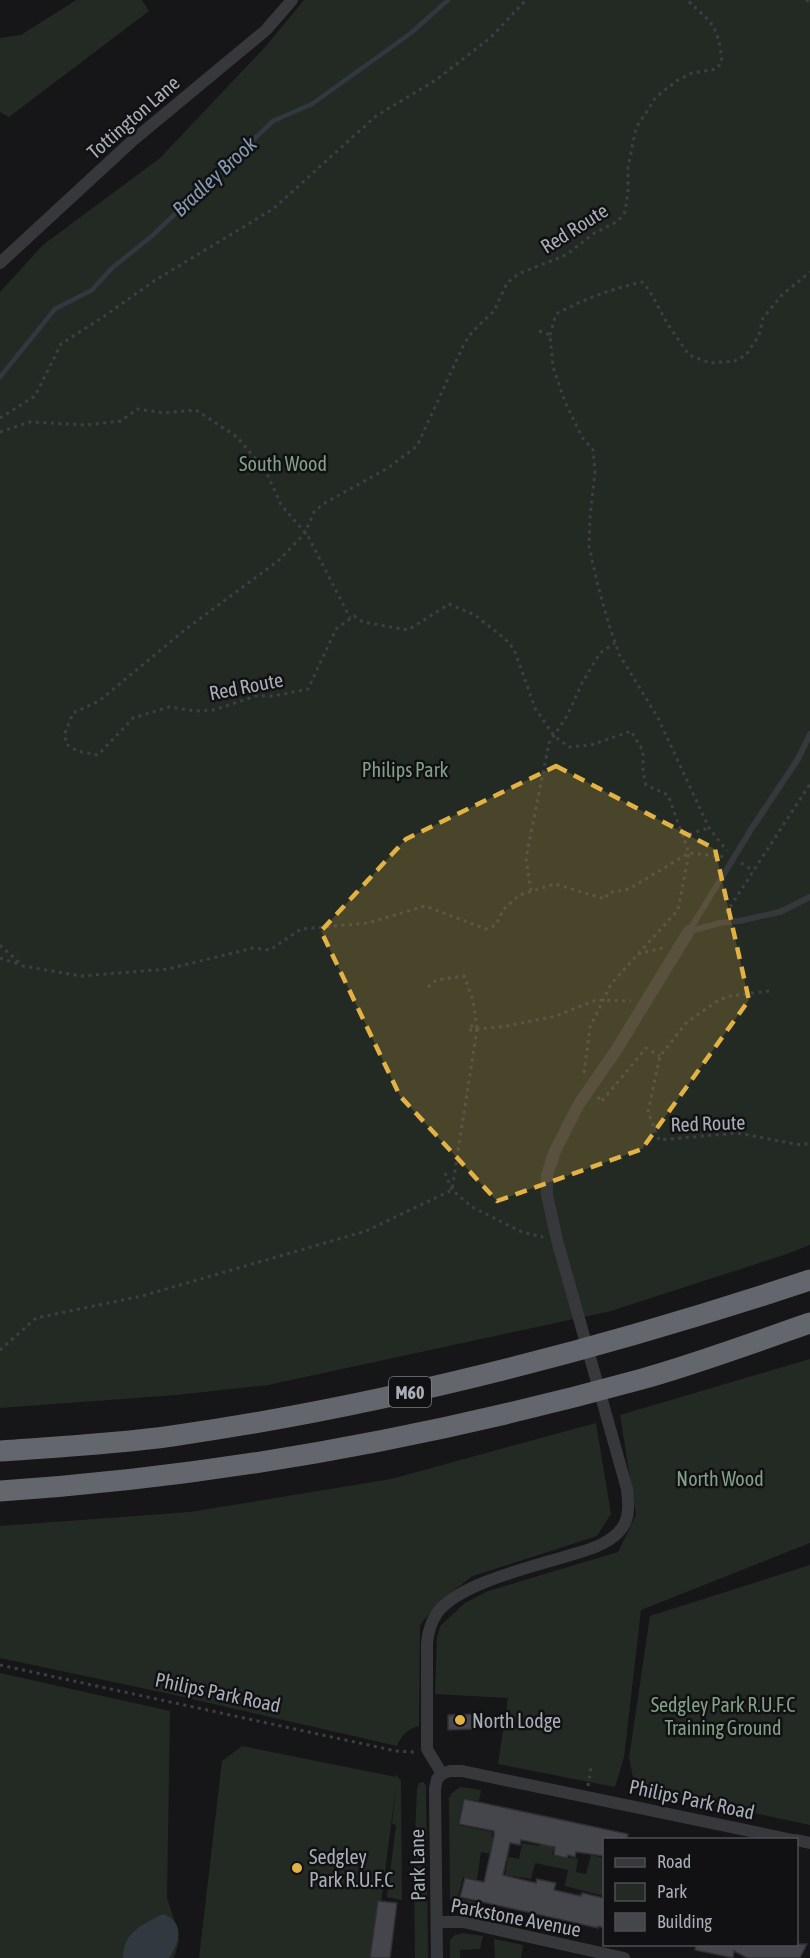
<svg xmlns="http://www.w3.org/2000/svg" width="810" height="1958" font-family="'Asap Condensed',sans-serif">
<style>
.green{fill:#232a24}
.water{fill:#303840}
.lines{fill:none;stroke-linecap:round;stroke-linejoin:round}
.stream{stroke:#303840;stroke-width:4.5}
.building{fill:#45464b;stroke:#303034;stroke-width:1.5}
.path{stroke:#3e3f43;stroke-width:3;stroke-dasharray:3 4.5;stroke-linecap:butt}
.lane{stroke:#37383c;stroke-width:6}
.street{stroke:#37383c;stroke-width:12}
.highway{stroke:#64666d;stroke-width:21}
.marked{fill:#e2b244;fill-opacity:0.2;stroke:#e2b244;stroke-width:4.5;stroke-dasharray:12 8;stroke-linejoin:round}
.poi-dot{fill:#e2b244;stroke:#111113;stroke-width:2}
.labels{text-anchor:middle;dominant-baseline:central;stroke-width:5;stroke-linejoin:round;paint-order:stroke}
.shield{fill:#111113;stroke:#7b7e86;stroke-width:1.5}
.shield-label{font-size:18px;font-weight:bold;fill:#a9adb7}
.street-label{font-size:20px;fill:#a9adb7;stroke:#111113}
.park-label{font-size:20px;fill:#82a085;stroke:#111113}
.poi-label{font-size:20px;fill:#a9adb7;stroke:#111113;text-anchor:start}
.water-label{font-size:21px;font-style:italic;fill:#8399af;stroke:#111113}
</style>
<rect width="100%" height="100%" fill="#161618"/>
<path class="green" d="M76,0H142L149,11L9,117L0,112V38L21,35Z
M304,0H810V1245L787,1254L611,1311L268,1385L176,1395L0,1408V292L43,245L160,158L267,45Z
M810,1359V1543L641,1610L624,1757L615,1787L498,1764L508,1698L435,1694L437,1637L441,1625L465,1603L488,1591L618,1552L636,1515L620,1415Z
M596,1423L611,1514L597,1536L473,1576L442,1599L420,1625L419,1726C408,1729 401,1735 397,1746L170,1694L0,1658V1526L190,1512L391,1479Z
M810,1565V1825L635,1788L629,1758L650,1616Z
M0,1673L170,1711L167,1898L178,1931L179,1941L174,1958H0Z
M242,1746L396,1777L395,1773L401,1781L402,1900L387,1897L396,1825L392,1824L397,1778L374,1958H199L222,1761Z
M423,1782L426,1785L428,1958H415L414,1861L417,1789L419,1783Z
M460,1787L481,1790L479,1801L463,1798L458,1825L492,1832V1837L511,1841L508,1857L519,1859L522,1843L539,1846L541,1841L555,1844L552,1855L568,1859L569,1857L578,1859L576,1872L586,1874L591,1855L604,1858V1896L565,1886L568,1870L535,1863L531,1879L505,1875L508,1857L481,1852L477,1879L463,1877L458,1898L475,1902L477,1914L455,1908L450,1899L449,1798L452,1793Z
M463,1933L483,1936L480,1949L460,1950V1958H450V1940L455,1935Z
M494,1939L523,1945L521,1958H495Z"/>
<path class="water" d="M163,1914C185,1922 180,1942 169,1958H123C123,1932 143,1924 163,1914Z"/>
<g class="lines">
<path class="stream" d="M0,377L55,309L92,290L112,268L153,235L273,121L312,104L411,33L448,0"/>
</g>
<path class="building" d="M476,1714L477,1729L448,1730V1715Z
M464,1799L628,1834L627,1839H604V1856L576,1852L575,1857L568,1855L567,1858L554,1855L555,1847L521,1840L520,1845L510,1843L503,1875L536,1883L537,1879L556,1883L554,1890L581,1896L582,1893L604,1898V1928L598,1926V1928L460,1897L465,1878L484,1882L494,1837V1831L459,1824Z
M378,1901L397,1903L390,1958H370Z
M696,1944H807L800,1958H747L734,1951L733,1958L695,1950Z"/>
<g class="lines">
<path class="path" d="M806,0L810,2
M539,331L550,335L553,367L565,402L582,437L593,450L595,472L590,517L589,546L597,582L609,625L619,654L658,718L709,828L727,851
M550,335L556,314C584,299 611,289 642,282L649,290L667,323L689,355L710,363L735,361L746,355L759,335L763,318L782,295L810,272
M0,418L35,396L61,344L103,317L154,281L273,209L376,116L436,80L490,38L526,0
M0,432L30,422L87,425L121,421L137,409L164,413L196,410L237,437L266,471L281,505L308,536L350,618
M682,836L709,828
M741,863L754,871
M531,891L526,858L549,743L567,716L582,683L600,653L615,643
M726,913L810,784
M0,945L23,966L81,976L168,969L253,948L270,950L301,929L368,923L425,906L486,929L496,925L503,910L519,895L555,884L605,899L608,893L629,889L689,853L725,857
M638,954L663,948
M0,958L21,965
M428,987L436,980L464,976L473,1000L477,1029
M769,991L730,996L719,1000L687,1022L660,1056L648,1112L659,1140L737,1133L801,1145L810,1143
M469,1030L507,1026L556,1016L596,1000L631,1001
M584,1073L590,1027L611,984L678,910L689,853L668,795L646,785L643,771V751L631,731L591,745L569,747L554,736L535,708L514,649L504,638L475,615L449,604L408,630L363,622L354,616L336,629L308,689L274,696H256L214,710L195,711L169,707L133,718L98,755L77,751L66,744L65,733L73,713L99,701L186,629L278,561L305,533L314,512L323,504L388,468L417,446L464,344L472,332L494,311L507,283L518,274L566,255L593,234L618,221L625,212L628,192V167L636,128L656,97L678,80L692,73L716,69L722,62C718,25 713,24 687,0
M598,1097L601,1102L646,1048L660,1056
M445,1173L452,1190L472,1207L522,1232L543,1237
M0,1350L36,1318L142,1296L366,1231L452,1190L477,1029L472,1026H468
M0,1665L396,1751L414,1752
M588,1786L591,1768"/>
<path class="lane" d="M689,931L752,828L798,759L810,734
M690,931L720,923L739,921L780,912L810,897"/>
<path class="street" d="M0,263L131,142L266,30L292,0
M442,1774L427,1749V1643C428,1633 431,1622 437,1613C460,1582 537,1566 574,1554C592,1549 614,1542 624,1525C630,1514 628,1501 627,1489L557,1240L547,1195V1175L555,1151L579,1104L615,1052L689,931
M442,1774L450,1771H462L793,1840
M796,1840L810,1843
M437,1922H463L624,1958
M437,1958L435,1789L437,1779L442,1774"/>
<path class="highway" d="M0,1451C57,1447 115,1444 172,1436C389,1405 602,1349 810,1280
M0,1491C217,1477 432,1437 642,1379C699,1363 755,1342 810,1323"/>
</g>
<path class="marked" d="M556,766L715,849L749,1000L642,1149L497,1201L400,1096L321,931L406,839Z"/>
<g class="poi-dot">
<circle cx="460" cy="1720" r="6"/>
<circle cx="297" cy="1868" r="6"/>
</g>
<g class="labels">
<rect class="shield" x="389" y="1377" width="42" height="30" rx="4.5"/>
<g class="shield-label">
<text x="410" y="1392">M60</text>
</g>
<g class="street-label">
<text transform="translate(133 117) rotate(-41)">Tottington Lane</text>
<text transform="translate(574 228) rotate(-32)">Red Route</text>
<text transform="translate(246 686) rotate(-11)">Red Route</text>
<text transform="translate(708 1123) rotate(-2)">Red Route</text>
<text transform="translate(218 1692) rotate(12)">Philips Park Road</text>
<text transform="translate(692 1799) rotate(12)">Philips Park Road</text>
<text transform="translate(417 1865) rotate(-91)">Park Lane</text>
<text transform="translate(516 1917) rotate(11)">Parkstone Avenue</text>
</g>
<g class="park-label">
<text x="283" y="463">South Wood</text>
<text x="405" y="769">Philips Park</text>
<text x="720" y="1478">North Wood</text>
<text x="723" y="1704">Sedgley Park R.U.F.C<tspan x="723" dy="23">Training Ground</tspan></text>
</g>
<g class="poi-label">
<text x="472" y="1720">North Lodge</text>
<text x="309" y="1856">Sedgley<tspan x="309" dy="23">Park R.U.F.C</tspan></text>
</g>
<g class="water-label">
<text transform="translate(214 176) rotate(-43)">Bradley Brook</text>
</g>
</g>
<rect x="603" y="1838" width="195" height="108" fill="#111113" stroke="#4e4f55" stroke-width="1.5"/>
<rect x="615" y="1858" width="30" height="9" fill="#37383c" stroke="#4e4f55" stroke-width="1.5"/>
<text x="657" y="1868" font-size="18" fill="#a9adb7">Road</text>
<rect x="615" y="1883" width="30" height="18" fill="#232a24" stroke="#4e4f55" stroke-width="1.5"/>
<text x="657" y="1898" font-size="18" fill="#a9adb7">Park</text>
<rect x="615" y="1913" width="30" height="18" fill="#45464b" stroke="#4e4f55" stroke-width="1.5"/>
<text x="657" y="1928" font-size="18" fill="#a9adb7">Building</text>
</svg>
